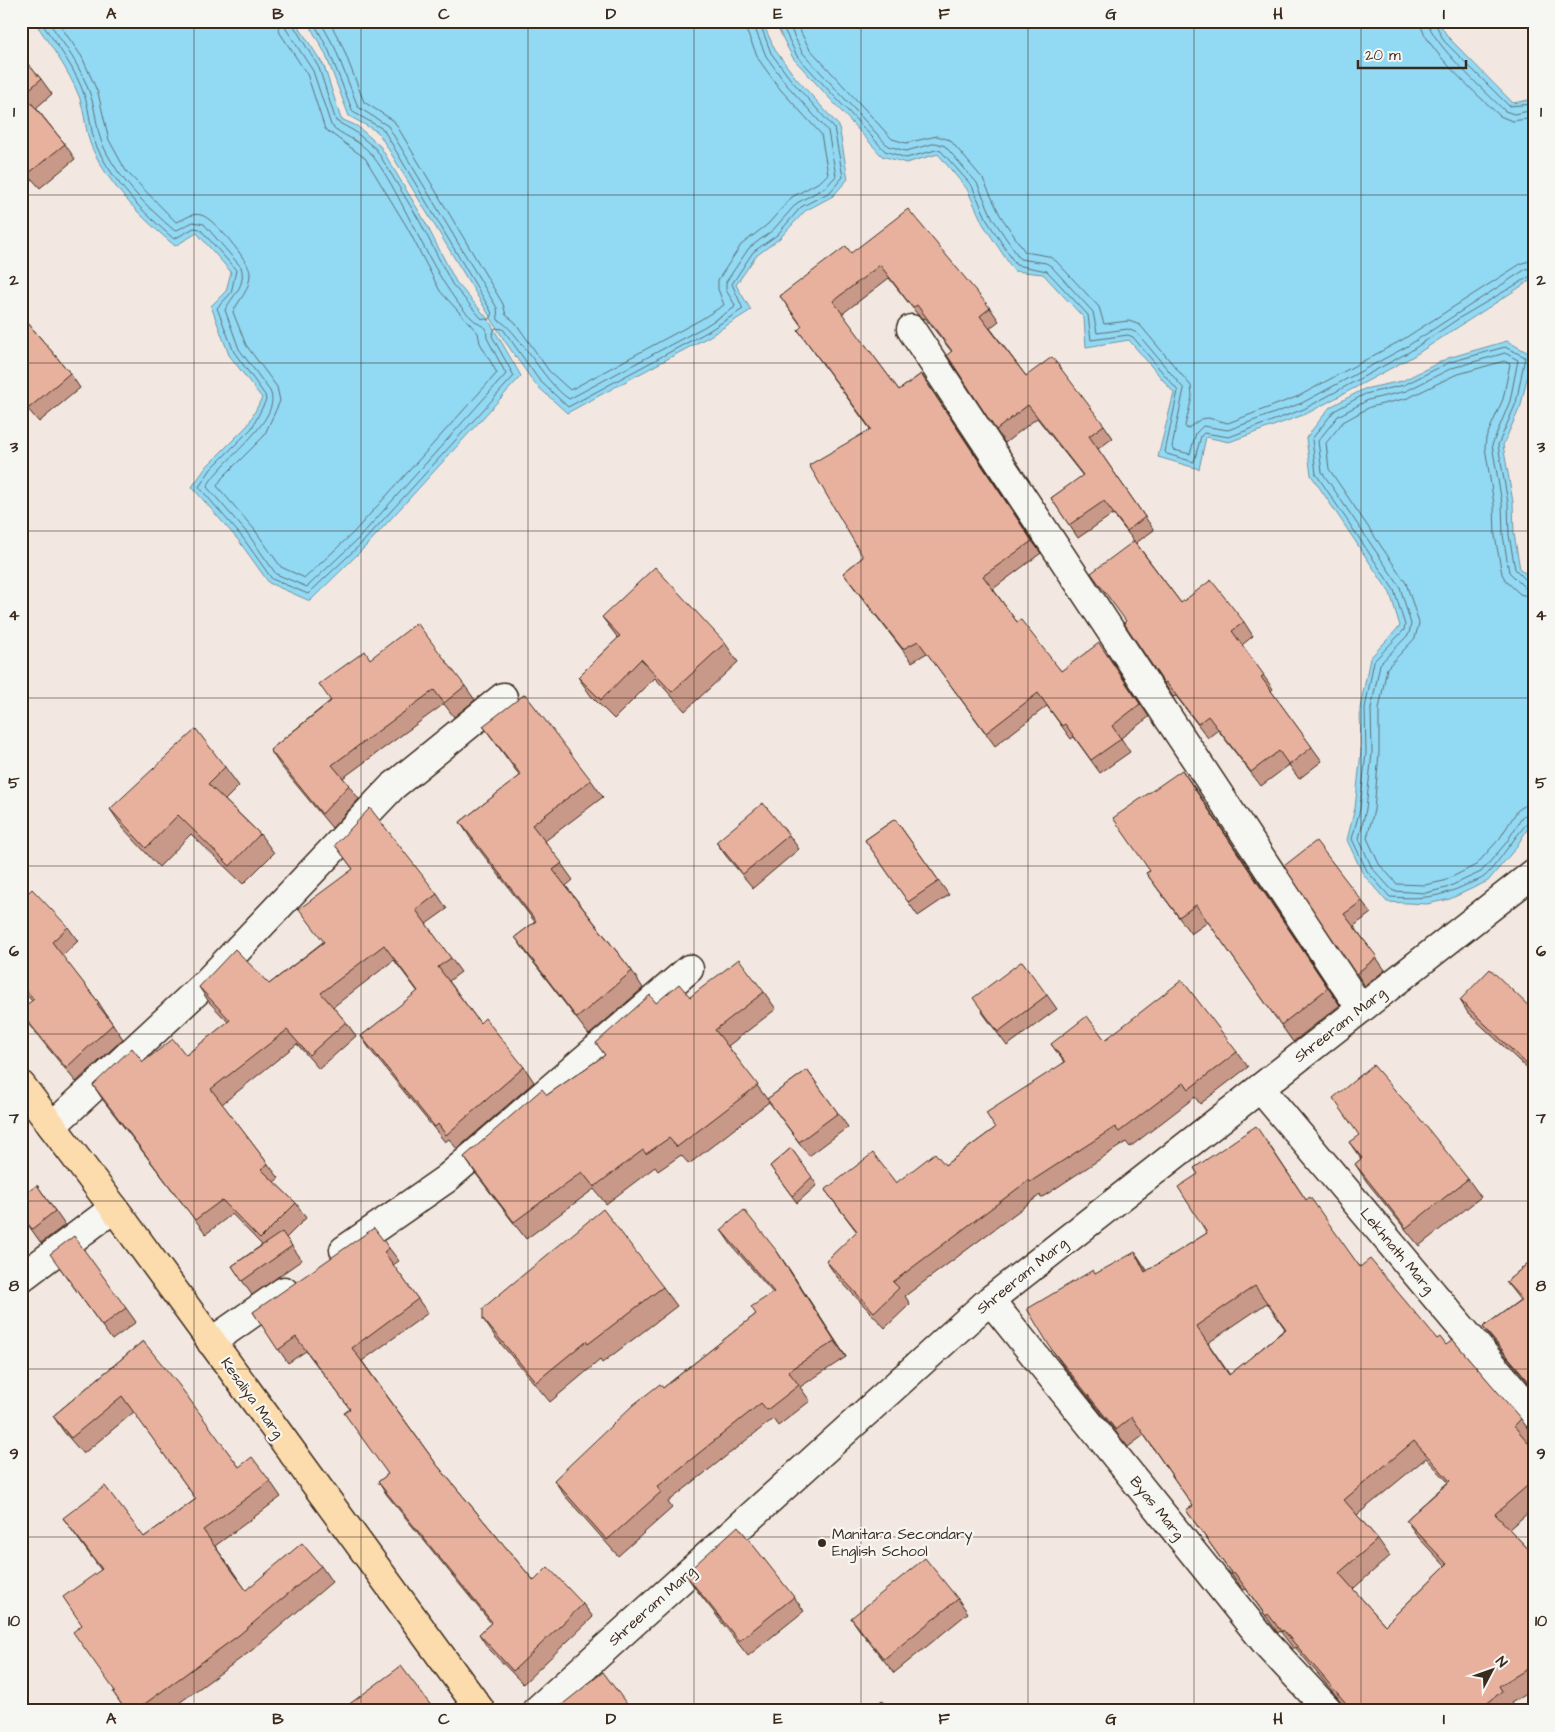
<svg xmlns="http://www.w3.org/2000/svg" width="1555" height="1732" font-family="'Architects Daughter',sans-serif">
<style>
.water{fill:#92d9f4;stroke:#6f939e}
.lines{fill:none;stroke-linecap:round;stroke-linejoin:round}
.shore{stroke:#5e7074;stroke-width:1}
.minor-casing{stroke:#3b2a1e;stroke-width:31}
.primary-casing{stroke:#3b2a1e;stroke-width:31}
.minor{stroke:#f6f6f2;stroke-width:28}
.primary{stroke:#fcdcac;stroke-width:28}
.wall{fill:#c89888;stroke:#3b2a1e;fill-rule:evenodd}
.shaded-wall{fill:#a27c6f;stroke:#3b2a1e}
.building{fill:#e8b19e;stroke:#3b2a1e;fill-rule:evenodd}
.grid{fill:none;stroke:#3b2a1e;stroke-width:1;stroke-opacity:0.55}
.poi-dot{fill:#3b2a1e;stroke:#f6f6f2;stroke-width:2}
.labels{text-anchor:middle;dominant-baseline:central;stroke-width:4.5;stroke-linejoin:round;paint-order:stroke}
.street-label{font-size:15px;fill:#3b2a1e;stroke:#f6f6f2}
.poi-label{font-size:15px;fill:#3b2a1e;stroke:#f6f6f2;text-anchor:start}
.neatline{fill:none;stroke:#3b2a1e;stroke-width:2}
.grid-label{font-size:16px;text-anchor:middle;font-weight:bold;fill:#3b2a1e}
</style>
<rect width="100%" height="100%" fill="#f3e8e1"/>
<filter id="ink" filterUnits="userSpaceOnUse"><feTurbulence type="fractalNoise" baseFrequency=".02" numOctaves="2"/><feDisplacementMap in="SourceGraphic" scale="10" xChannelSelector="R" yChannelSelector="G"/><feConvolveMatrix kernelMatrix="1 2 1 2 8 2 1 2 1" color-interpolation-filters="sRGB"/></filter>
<g filter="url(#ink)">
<path class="water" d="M34,21H295L324,66L341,119L357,126L380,146L423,218L456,282L488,319L521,376L366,546L310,601L269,583L239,541L192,487L207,466L248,425L262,398L229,355L211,306L226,291L231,272L197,233L175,246C142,218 110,187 92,148C85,132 85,112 79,96C68,69 51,46 34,21Z
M307,21H762L775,50L795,77L839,126L848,179L833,196L805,211L780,238L756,256L736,285L751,310L710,336L567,413L535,384L506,343L378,132L349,116L325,53Z
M774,21H1438L1448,37L1513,103L1534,99V278L1412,357L1306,414L1229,442L1206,437L1199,469L1158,457L1174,393L1129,340L1086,347L1084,318L1043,274L1014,271L983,224L967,189L938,154L906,163L882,156L793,58Z
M1507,341L1532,355L1521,405L1503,445L1513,502L1514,534L1520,569L1534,580V818L1515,849L1488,881L1450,899L1427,904L1387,902L1363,874L1347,840L1355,808L1361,752L1360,708L1370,658L1400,626L1390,593L1311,475L1306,438L1330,407L1364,389L1402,381L1448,358Z"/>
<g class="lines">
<path class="shore" d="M40,21C57,45 76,69 85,97C90,112 90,130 96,145C113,183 144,213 174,239L194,228L200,229L236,270L231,293L217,308L234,352L265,395L266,400L252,428L211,469L199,487L243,538L272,579L308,594L362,543L514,376L492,336L495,328L503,329L539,380L568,407L707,332L743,309L732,284L753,252L777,235L801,207L830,192L843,177L834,128L791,80L771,53L759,21
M48,21C64,44 81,67 90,94C96,110 96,128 102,143C117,178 147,207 175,231L193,222L204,224L241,267C247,286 231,297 225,310L239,349L270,391C284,420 217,463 207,487L248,534L276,574L307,587L358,539L506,374L487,338L486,328C442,308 405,194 371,154C360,140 340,135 331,125L313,71L286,29L285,21
M57,21L82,57L98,93L109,140L126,171L176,222C185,220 191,212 201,215C213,217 250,262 250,273C250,291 239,299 233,312L246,345L277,387L280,401L264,436L222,478L217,486L254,529L281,567L305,578L353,533L497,373L480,343L478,333L440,291L407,227L365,158L325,129L307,74L280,33L277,21
M291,21L319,68L336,121L354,131L376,149L419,220L452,284L481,318L489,320L492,316L491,311L383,129L353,112L329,51L313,21
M320,21L335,48L358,107L388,126L497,308L498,320C518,329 543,382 569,399L704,327L734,308L735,305L726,290V282L749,248L773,230L797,203L826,187L836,176L828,131L786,84L766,56L752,21
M329,21L342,45L364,102L394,121L503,304L506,315L515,322L549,371L570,390L700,320L724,305L718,289V280L741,245L768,224L792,197L821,181L828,174L821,134L780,89L759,60L746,30L745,21
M780,21L797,56L885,151L906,158L936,150L941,151L972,186L988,222L1016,265L1047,271L1088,315L1091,340L1128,335L1133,337L1178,391L1165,452L1167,454L1194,462L1201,436L1204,433L1229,437L1304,409L1409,352L1461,317L1534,274
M787,21L802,52L888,146L906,151L936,143L945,146L977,183L993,219L1020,259L1046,263L1051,266L1093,312L1097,333L1128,329L1137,333L1184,389L1172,447L1174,450L1190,454L1196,433L1203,426L1228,430L1302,403L1406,347L1526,269L1534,268
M795,21L809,48L892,139L906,143L937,136L950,140L983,179L1000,215L1025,252L1048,256L1056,261L1099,307L1104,324L1129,321L1140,325L1191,386L1192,397L1185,426L1187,429L1201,419L1208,418L1228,423L1299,396L1402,340L1522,263L1534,260
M1420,21C1421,45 1481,98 1500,116L1512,121L1534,118
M1428,21C1429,41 1488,94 1505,111L1514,114L1534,110
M1434,21L1444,41L1509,106L1534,104
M1534,584L1529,583L1515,569L1509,535L1508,503L1498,445L1516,403L1525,357L1505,347L1450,362L1404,385L1365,394L1334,411L1312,439L1316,474L1394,590L1405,625L1404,630L1374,661L1365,708L1366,753L1360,809L1352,839L1367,871L1390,897C1422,899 1439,898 1468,884C1473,882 1481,880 1485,876C1496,867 1526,819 1534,818
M1534,590L1525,588L1509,572L1503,535L1502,503L1492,445L1510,401L1518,360L1505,353L1452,368L1406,391L1368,400L1338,416L1318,441L1322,472L1400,587L1411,624L1409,634L1380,664L1371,709L1372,753L1366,809L1359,839L1372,868L1393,891L1426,893L1446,888L1481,872L1506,843L1523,816L1534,812
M1534,598L1520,594L1506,581L1502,574L1495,536L1494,504L1485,447L1486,438L1503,399L1510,364L1504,361L1455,375L1408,398L1370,407L1343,422L1326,443L1329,469L1406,583L1419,623L1415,638L1387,668L1379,709V753L1374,810L1367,838L1379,864L1397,884L1425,885L1444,881L1476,865L1500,838L1517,811L1525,805L1534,804"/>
<g class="minor-casing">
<path id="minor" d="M911,329L1361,1009
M1260,1088L1534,1414
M52,1126L207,982L392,787L503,697
M344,1250L446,1179L689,969
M21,1278L114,1208
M990,1300L1265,1642L1329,1711
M211,1342L284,1291
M536,1711L990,1300L1534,873"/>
</g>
<g class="primary-casing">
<path id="primary" d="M21,1085L114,1208L481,1711"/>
</g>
<use href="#minor" class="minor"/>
<use href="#primary" class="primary"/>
</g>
<path class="wall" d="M21,56L41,79L52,94L36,108L65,144L75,159L40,188L21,167Z
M851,253L990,308L999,321L990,328L1026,376L1104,425L1113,438L1098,449L1154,530L1136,543L1181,603L1244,622L1253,636L1242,645L1273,689L1271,691L1322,761L1299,779L1289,765L1261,786L1218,730L1208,738L1176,696L1173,697L1164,683L1126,621L1134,541L1113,514L1078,538L1051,498L1083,476L1037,418L1005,443L996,430L952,352L925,318L923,319L918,315L889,278L842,314L899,390L921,374L1041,553L993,589L1017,622L1061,671L1108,655L1149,717L1121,738L1130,752L1100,773L1074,737L1071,739L1047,706L995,746L927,653L912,662L852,585L843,573L863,557L870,429L798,330L802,327L780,296Z
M21,315L70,373L80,388L39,422L21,401Z
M602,617L725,643L738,662L685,711L655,678L614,719L591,696L578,677L618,638Z
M370,659L465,686L475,700L454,717L444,704L343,778L359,799L332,828L280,765L270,750L330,701Z
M483,726L591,780L603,797L545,841L573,880L566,886L632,971L643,988L589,1035L527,954L515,937L535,922L471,839L460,822L520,776Z
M225,767L239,786L225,800L260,834L274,853L243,884L191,834L159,867L123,828L110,809Z
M1194,787L1340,1005L1293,1042L1208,922L1191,934L1146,873L1150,871Z
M895,819L949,895L918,916L865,840Z
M789,835L799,849L753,888L726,856L716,842Z
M335,845L437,894L447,909L426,924L461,972L449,981L480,1023L524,1067L534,1082L457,1149L449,1139L445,1142L371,1051L361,1036L418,992L394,960L333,1007L346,1022L356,1036L319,1069L297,1044L222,1104L268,1164L279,1178L274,1182L296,1203L306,1218L286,1238L302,1260L252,1295L232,1266L262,1245L232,1214L206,1234L103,1100L93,1085L143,1062L186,1055L228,1022L209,1002L199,987L269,984L323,942L353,869Z
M1284,866L1362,901L1371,913L1354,926L1385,970L1365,986Z
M21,900L68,927L78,941L62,956L99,1003L108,1017L123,1039L76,1082L29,1025L21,1014L32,1001L21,989Z
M764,992L776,1009L728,1046L767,1099L807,1070L848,1127L809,1156L769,1102L689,1164L681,1155L658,1171L655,1167L606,1204L594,1189L526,1239L476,1174L464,1157L547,1095L605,1055L596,1043L656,1003L690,997Z
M1047,995L1057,1009L1007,1046L982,1012Z
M1460,1000L1534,1011V1075L1468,1013Z
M1105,1040L1237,1052L1248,1067L1200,1104L1195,1097L1130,1147L1126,1142L1041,1198L1040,1195L905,1296L910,1304L885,1328L837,1277L826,1261L857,1232L825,1190L896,1183L945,1165L995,1128L1064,1062L1051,1044Z
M1349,1142L1468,1179L1481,1197L1419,1246L1367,1182L1355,1164L1361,1159Z
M1268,1143L1306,1200L1360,1267L1437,1339L1446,1345L1521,1419L1533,1436L1527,1442L1534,1449V1508L1509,1529L1534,1555V1689L1511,1703L1514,1708L1511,1711H1349L1295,1647L1294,1649L1280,1631L1278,1633L1246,1589L1244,1590L1241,1587L1186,1510L1193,1506L1144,1435L1128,1447L1064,1367L1052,1350L1095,1274L1148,1271L1207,1233ZM1267,1303L1285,1329L1230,1375L1208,1343ZM1426,1458L1448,1482L1406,1520L1418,1537L1445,1566L1385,1625L1353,1589L1390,1556L1378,1539L1357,1515Z
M791,1148L817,1185L797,1203L770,1166Z
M37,1185L65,1225L41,1243L21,1215Z
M721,1230L787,1266L846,1357L800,1387L810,1401L778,1426L773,1419L668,1502L672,1508L618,1556L565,1496L554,1480L663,1388L756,1314L773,1293L732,1246Z
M389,1248L399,1261L393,1265L428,1313L362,1361L437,1465L534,1581L583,1604L593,1617L523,1684L488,1648L479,1634L491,1623L387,1495L378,1482L388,1474L350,1409L306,1351L288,1363L253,1312Z
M1534,1258V1389L1491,1338L1483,1327L1520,1300L1506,1282Z
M60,1268L126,1308L136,1322L112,1340Z
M663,1287L677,1306L602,1363L600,1360L550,1402L496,1338L483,1319Z
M143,1341L239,1467L270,1481L281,1497L215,1546L246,1590L321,1566L332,1582L251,1651L168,1711H126L113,1692L115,1691L82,1625L101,1570L63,1518L144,1537L196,1499L134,1412L83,1454L64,1432L53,1416Z
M685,1574L794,1597L804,1611L748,1656L695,1588Z
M958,1599L968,1613L894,1673L861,1632L851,1618Z"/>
<path class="shaded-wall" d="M921,374L930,387L1041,553L1032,541Z
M1182,770L1194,787L1340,1005L1328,988Z
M776,1250L787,1266L846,1357L835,1341Z
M1135,1252L1147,1270L1157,1289L1145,1272Z"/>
<path class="building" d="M21,56L41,79L24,94L65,144L29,173L21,164Z
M908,209L990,308L980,316L1026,376L1052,357L1104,425L1089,436L1145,517L1127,531L1104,501L1069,525L1051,498L1083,475L1028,405L996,430L947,355L952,351L917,305L914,307L909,303L880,265L833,301L899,390L921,374L1032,541L983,576L1017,622L1021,620L1061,671L1099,643L1140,704L1112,726L1121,739L1091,760L1065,724L1062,726L1038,693L986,733L918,641L903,649L843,573L863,557L809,465L871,429L798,330L802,326L780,296L846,246L851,253Z
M21,315L70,373L29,408L21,399Z
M1134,541L1181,603L1211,580L1244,622L1232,631L1264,675L1261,677L1312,747L1289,765L1279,751L1251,772L1208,716L1198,724L1166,682L1164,683L1124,623L1126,621L1091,573Z
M655,567L725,643L672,692L641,659L601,700L578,677L620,636L602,617Z
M417,623L465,686L444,703L434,690L332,765L349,785L322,814L270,750L331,701L319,684L365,651L370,659Z
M525,694L591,780L532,825L562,863L553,870L632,971L577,1018L515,937L536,921L460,822L521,775L483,726Z
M196,729L225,767L208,784L260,834L230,866L178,815L146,848L110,809Z
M1182,770L1328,988L1281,1025L1196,905L1179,917L1146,873L1150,871L1113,818Z
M763,803L789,835L743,874L716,842Z
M370,808L437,894L416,910L451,958L438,967L480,1023L485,1018L524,1067L446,1135L438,1124L435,1127L361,1036L418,991L384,945L321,993L346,1022L309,1055L287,1030L211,1089L268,1164L261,1169L296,1203L260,1239L222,1200L195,1220L93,1085L132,1048L143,1062L173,1039L186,1055L230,1020L199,987L235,949L269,984L324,942L299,909L353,869L335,845Z
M895,819L939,881L908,902L865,840Z
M1316,841L1362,901L1344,914L1377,957L1356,974L1284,866Z
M32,889L68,927L52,942L99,1003L97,1004L113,1024L66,1068L21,1013V1009L34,999L21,985V900Z
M739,959L764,992L715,1030L758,1085L677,1147L669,1138L646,1154L643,1150L594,1187L582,1172L514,1222L464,1157L542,1089L547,1095L605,1055L596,1043L650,995L656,1003L679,984L690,997Z
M1022,961L1047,995L998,1032L973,998Z
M1490,969L1534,1011V1071L1460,1000Z
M1182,980L1237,1052L1189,1089L1184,1082L1119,1132L1115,1127L1030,1182L1029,1180L893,1282L899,1288L874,1312L826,1261L857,1231L825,1190L873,1153L896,1183L935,1153L945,1165L995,1128L986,1113L1065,1062L1051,1044L1087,1016L1105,1040Z
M1373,1065L1421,1120L1468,1179L1406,1228L1355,1164L1362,1158L1349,1142L1359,1135L1333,1098Z
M807,1070L838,1113L799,1142L767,1099Z
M1256,1126L1306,1200L1310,1197L1360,1267L1370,1259L1437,1339L1440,1337L1446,1345L1453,1340L1521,1419L1514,1426L1534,1449V1480L1495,1514L1534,1555V1648L1529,1652L1534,1660V1665L1499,1686L1502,1691L1478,1711H1349L1351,1709L1283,1630L1282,1632L1268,1614L1266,1616L1234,1572L1232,1573L1229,1570L1186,1510L1193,1506L1132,1417L1116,1430L1052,1350L1027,1309L1093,1270L1095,1274L1135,1252L1145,1272L1207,1233L1178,1187L1198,1174L1194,1168ZM1255,1286L1286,1329L1229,1375L1196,1326ZM1414,1441L1450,1481L1406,1520L1447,1564L1385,1625L1339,1573L1378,1539L1344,1500Z
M791,1148L812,1177L792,1196L770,1166Z
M37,1185L55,1211L32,1229L21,1215V1197Z
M603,1209L663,1287L588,1344L586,1341L536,1382L483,1319V1308Z
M744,1210L776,1250L835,1341L788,1371L799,1385L767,1410L761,1403L657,1487L661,1492L607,1540L554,1480L633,1405L660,1384L663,1388L756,1314L751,1307L774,1292L721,1230Z
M374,1228L389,1248L384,1252L418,1299L352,1348L437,1465L534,1581L548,1567L583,1604L513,1671L479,1634L492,1622L378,1482L388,1474L344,1413L350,1409L296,1337L278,1350L253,1312Z
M282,1232L292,1246L242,1281L232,1266Z
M74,1236L126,1308L102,1326L50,1254Z
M1534,1258V1382L1531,1384L1483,1327L1522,1299L1506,1282Z
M143,1341L179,1385L239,1467L252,1457L270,1481L203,1530L246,1590L302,1543L321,1566L239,1635L135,1711H126L113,1692L115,1691L73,1632L82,1625L63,1597L102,1569L63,1518L105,1486L144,1537L196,1499L122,1396L71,1438L53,1416Z
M738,1526L794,1597L739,1641L685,1574Z
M925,1558L958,1599L884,1659L851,1618Z
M401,1666L435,1711H340Z
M603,1672L632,1711H554Z
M882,1700L891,1711H869Z"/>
</g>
<path class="grid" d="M194,21V1711M361,21V1711M528,21V1711M694,21V1711M861,21V1711M1028,21V1711M1194,21V1711M1361,21V1711M21,195H1534M21,363H1534M21,531H1534M21,698H1534M21,866H1534M21,1034H1534M21,1201H1534M21,1369H1534M21,1537H1534"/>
<circle class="poi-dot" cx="822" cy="1543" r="5"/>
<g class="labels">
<g class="street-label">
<text transform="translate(1340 1025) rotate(-38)">Shreeram Marg</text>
<text transform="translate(1397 1251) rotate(50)">Lekhnath Marg</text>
<text transform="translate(1022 1276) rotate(-39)">Shreeram Marg</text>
<text transform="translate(252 1398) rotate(54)">Kesaliya Marg</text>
<text transform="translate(1157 1508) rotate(51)">Byas Marg</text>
<text transform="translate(652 1606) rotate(-42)">Shreeram Marg</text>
</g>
<g class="poi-label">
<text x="832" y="1534">Manitara Secondary<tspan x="832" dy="17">English School</tspan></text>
</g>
</g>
<rect width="1555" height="1732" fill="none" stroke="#f6f6f2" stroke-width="55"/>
<g transform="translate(1492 1670) rotate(49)" stroke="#f6f6f2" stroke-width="4" paint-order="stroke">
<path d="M0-4L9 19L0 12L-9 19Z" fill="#3b2a1e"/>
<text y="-8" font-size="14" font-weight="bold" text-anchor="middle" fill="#3b2a1e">N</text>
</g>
<path d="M1358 60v8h108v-8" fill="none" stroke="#3b2a1e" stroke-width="2.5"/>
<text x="1365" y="60" font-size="15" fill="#3b2a1e" stroke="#f6f6f2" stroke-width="4" paint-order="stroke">20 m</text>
<rect x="28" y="28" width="1500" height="1676" class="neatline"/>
<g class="grid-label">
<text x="111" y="19">A</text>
<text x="278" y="19">B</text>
<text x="444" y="19">C</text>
<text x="611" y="19">D</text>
<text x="778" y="19">E</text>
<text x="944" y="19">F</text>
<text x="1111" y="19">G</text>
<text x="1278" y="19">H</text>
<text x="1444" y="19">I</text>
<text x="14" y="117">1</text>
<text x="1541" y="117">1</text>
<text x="14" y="285">2</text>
<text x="1541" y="285">2</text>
<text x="14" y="452">3</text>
<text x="1541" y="452">3</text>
<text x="14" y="620">4</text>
<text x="1541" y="620">4</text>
<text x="14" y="788">5</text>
<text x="1541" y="788">5</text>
<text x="14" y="956">6</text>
<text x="1541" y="956">6</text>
<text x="14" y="1123">7</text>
<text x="1541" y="1123">7</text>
<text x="14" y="1291">8</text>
<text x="1541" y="1291">8</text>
<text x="14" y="1459">9</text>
<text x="1541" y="1459">9</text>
<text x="14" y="1626">10</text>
<text x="1541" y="1626">10</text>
<text x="111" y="1724">A</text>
<text x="278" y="1724">B</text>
<text x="444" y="1724">C</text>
<text x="611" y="1724">D</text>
<text x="778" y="1724">E</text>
<text x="944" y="1724">F</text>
<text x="1111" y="1724">G</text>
<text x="1278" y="1724">H</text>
<text x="1444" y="1724">I</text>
</g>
</svg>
